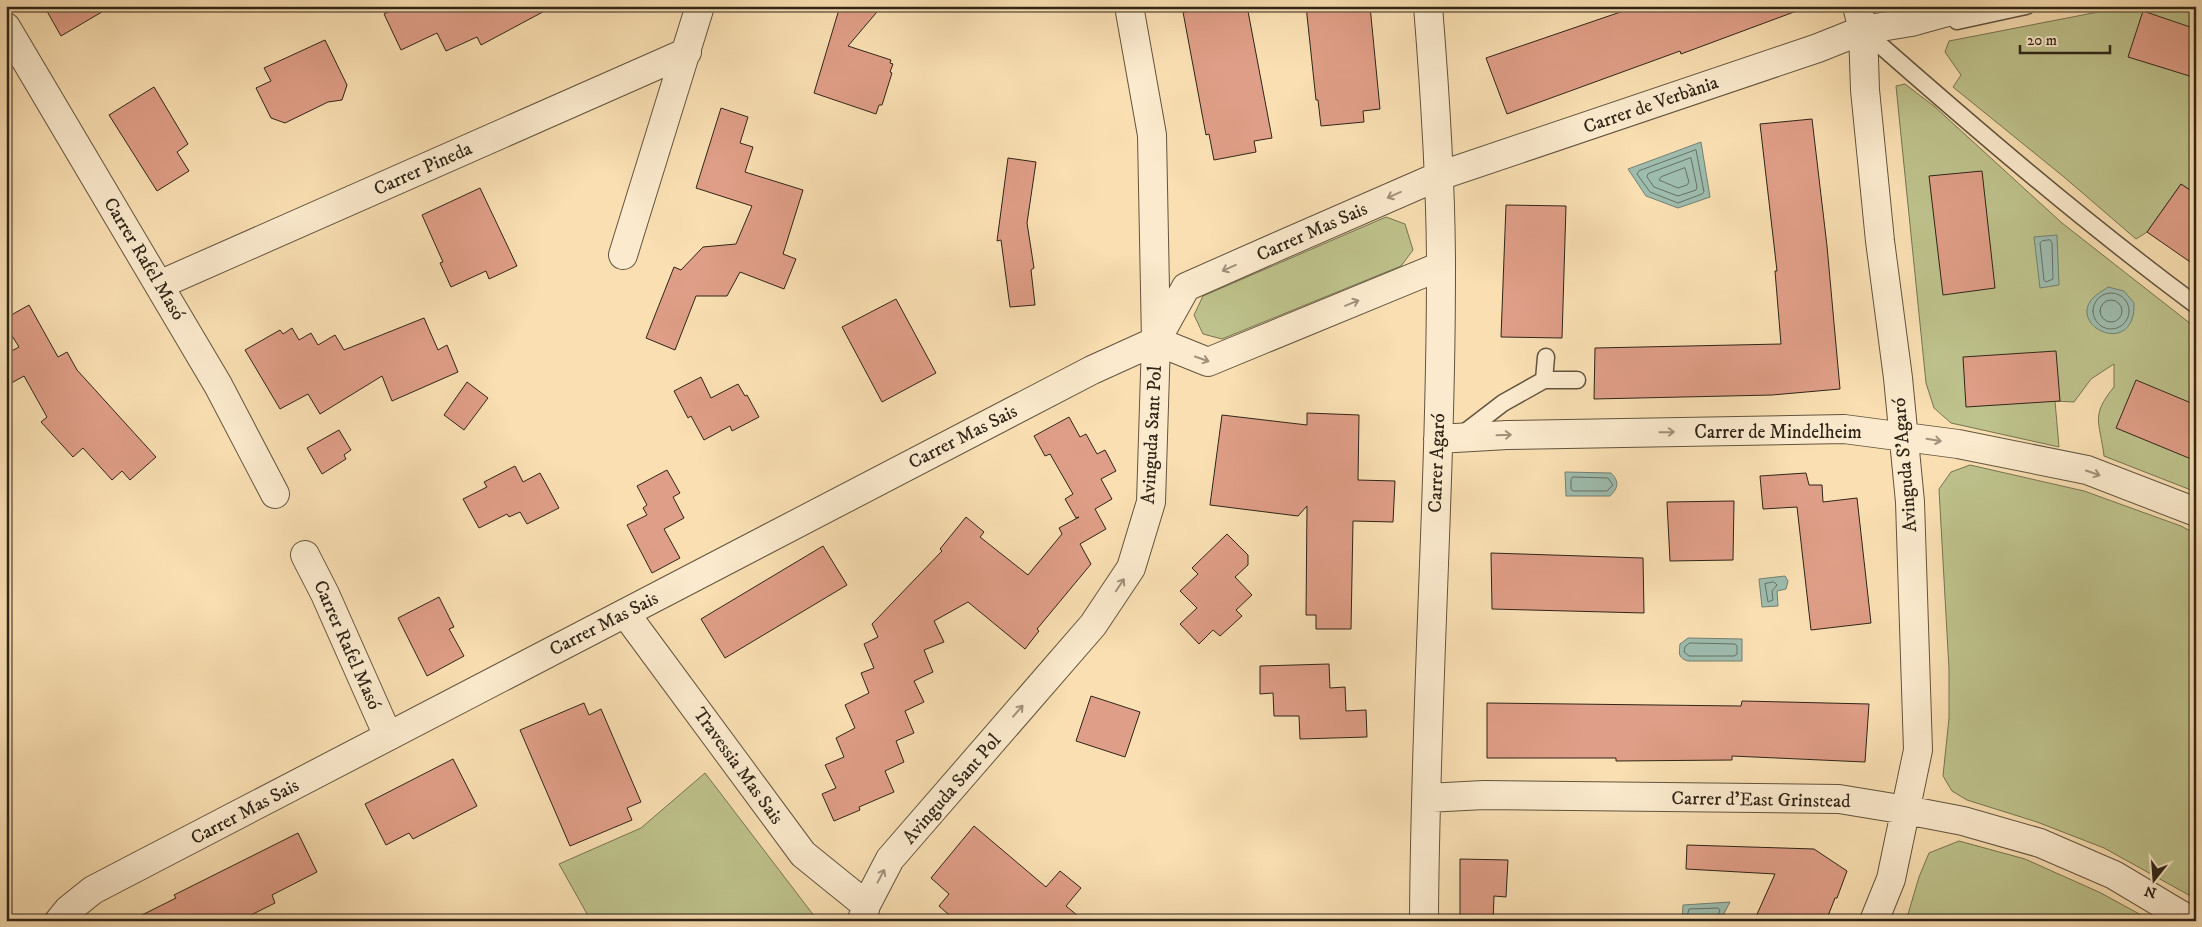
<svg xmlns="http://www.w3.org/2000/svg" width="2202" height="927" font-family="'IM FELL DW Pica',serif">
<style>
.green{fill:#bec28c;stroke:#767452}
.water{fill:#9ebcae;stroke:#728072}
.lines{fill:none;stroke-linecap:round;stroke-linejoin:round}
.shore{stroke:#667063;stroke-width:1}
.building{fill:#df9e87;stroke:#2f2518}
.lane-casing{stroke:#62543e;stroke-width:19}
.street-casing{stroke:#62543e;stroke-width:30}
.lane{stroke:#fbeacd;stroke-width:16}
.street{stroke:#fbeacd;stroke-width:28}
.oneway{stroke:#9f917c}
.labels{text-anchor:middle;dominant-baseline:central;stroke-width:4;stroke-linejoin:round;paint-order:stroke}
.street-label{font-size:19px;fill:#2f2518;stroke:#fbeacd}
</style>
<rect width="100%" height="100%" fill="#f9dfb2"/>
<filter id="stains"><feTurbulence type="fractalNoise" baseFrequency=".004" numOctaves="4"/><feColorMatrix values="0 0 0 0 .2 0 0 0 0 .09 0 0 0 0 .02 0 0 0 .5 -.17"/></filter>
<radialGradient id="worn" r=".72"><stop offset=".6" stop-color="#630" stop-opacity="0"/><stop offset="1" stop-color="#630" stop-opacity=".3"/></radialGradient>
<path class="green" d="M2129,6H2196V194L2181,184L2147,232L2136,239L2064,177L1953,87L1961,75L1945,52L1949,41Z
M1905,84L1935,107L2062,223L2196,328V492L2104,456C2100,422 2090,416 2114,387V364L2091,379L2074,402L2055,401L2059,447L1951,423L1934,408L1926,383L1896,86Z
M1386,217L1405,224L1413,250L1401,266L1222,339L1203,334L1194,315L1203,296Z
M1970,465L2084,491L2181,526L2196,534V899L2104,848L2037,822L1967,800L1952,791L1943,776L1949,718V669L1939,489L1951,472Z
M705,773L818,921H591L559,864L641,828Z
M1959,841L2025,859L2101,893L2152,921H1906L1919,877L1929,853Z"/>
<path class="water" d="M1701,142L1710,197L1678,208L1646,196L1628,169Z
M2057,235L2059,285L2040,288L2034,237Z
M2108,287L2124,291L2134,303C2134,308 2134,314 2132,319C2121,351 2071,324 2092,299C2096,294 2103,291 2108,287Z
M1565,472L1611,473C1620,482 1618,488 1610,496H1566Z
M1785,576L1788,581L1786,589L1777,591L1778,606L1762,607L1759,579Z
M1688,638L1742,639V661H1688C1678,658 1679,654 1680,644Z
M1730,902L1720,921H1682L1683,905Z"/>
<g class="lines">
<path class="shore" d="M1696,150L1704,192L1702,194L1678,203L1650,192L1637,174L1639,171Z
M1691,158L1697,187L1696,190L1678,196L1654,187L1647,177L1648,174Z
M1685,168L1689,182L1687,185L1678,188L1659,180L1661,177Z
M2050,240L2052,243L2053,279L2046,282L2044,280L2040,243L2042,241Z
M2093 311a18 18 0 1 1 36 0a18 18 0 1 1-36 0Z
M2100 311a11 11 0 1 1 22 0a11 11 0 1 1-22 0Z
M1573,477L1608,478L1613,485L1607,491H1573L1571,489V480Z
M1774,582L1777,585L1772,591L1773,600L1768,602L1765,584Z
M1690,643L1735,644L1737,646V654L1734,656H1689L1684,652L1685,647Z
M1686,921L1689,909L1718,908L1720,910L1716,921"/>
</g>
<path class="building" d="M44,6H112L61,36Z
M400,6H554L481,45L477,37L446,51L437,33L401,50L384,14Z
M840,6H882L848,46L891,60L890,63L893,64L890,72L892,73L882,105H879L876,114L814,93Z
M1186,6H1247L1272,138L1254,141L1256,152L1214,160L1209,134L1206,135L1183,12H1186Z
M1306,6H1370L1380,109L1363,111L1364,122L1321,126L1318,100H1316Z
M1638,6H1801L1802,9L1681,54L1680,51L1507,114L1486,58Z
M2143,11L2196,29V78L2128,57Z
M325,40L347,85L342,100L328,102L285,123L271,118L256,88L271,81L264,68Z
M154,87L188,144L177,152L189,171L157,191L109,115Z
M721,108L748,117L740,143L753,147L745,172L803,190L783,254L796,259L784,289L740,272L727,296H696L675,350L646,338L674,267L681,270L703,247L736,244L752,206L696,188Z
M1812,119L1827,246L1840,389L1772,395L1594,399L1595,348L1781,344L1775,271H1777L1760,124Z
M1008,158L1036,162L1027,223L1034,268L1031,270L1035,305L1010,307L1001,240L997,241Z
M1982,171L1995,288L1943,295L1929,176Z
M2181,184L2196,194V266L2147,232Z
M480,188L517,266L489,279L486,271L451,287L440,263L443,262L422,215Z
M1506,205L1566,206L1562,338L1501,337Z
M896,299L936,373L882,402L842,327Z
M29,305L58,357L67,352L77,370L156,457L130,480L122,471L112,480L83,448L73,457L41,422L47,417L24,376L6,386V354L19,347L6,326V318Z
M424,318L438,350L447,345L458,372L392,401L382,376L320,414L308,394L280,409L245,350L280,330L283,334L292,328L299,340L311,333L318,345L335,335L344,350Z
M2056,351L2060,401L1966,407L1963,357Z
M701,377L711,398L738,384L745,396L747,395L759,417L732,431L730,426L704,440L691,416L688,418L674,391Z
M2136,380L2196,405V461L2116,428Z
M467,382L488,398L464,430L444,415Z
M1307,413L1359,415L1358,480L1395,481L1393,522L1353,521L1351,629H1316V615H1306L1307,506L1298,516L1210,505L1222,415L1307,425Z
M1069,417L1080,437L1086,434L1097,454L1105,450L1116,471L1101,479L1112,499L1095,509L1106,529L1080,544L1091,564L1037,629L1039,631L1025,649L968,602L934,621L944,642L924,650L933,672L914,681L924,702L905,711L914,733L896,741L904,762L885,771L894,792L859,807L860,810L834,821L822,794L836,788L825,765L844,757L836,738L855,728L845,705L869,693L861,673L874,668L864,644L878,637L872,624L942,551L940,549L966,517L984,532L980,537L1028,575L1062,534L1059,528L1079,517L1076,518L1065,499L1073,494L1050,454L1045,456L1034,436Z
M339,430L351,450L344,455L346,459L322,474L307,448Z
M515,466L523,482L540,473L559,508L527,524L520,512L509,517L507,514L479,528L463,499L487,487L484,482Z
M667,470L680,493L673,497L684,518L664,529L680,558L652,573L627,525L647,515L643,508L647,505L637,486Z
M1806,473L1809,485H1822L1823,502L1857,498L1871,623L1811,630L1797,507L1763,509L1760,476Z
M1734,501L1733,560L1670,561L1667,502Z
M1227,534L1248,555V565L1235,577L1252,595L1236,610L1242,616L1220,636L1213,630L1199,644L1180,624L1197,608L1180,591L1198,574L1192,568Z
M823,546L847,585L725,658L701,619Z
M1491,553L1643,558L1644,613L1492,609Z
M439,597L454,627L449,629L464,656L427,676L398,618Z
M1329,664L1330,688L1345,687L1346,711L1366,710L1367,737L1300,739L1299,716H1274L1273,693L1260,694V666Z
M1091,696L1140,712L1125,757L1076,741Z
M1742,701L1869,704L1865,762L1732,756V760L1616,761V758H1487V703L1741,706Z
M584,703L589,715L601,709L641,802L627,808L632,820L570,846L520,730Z
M453,759L477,806L413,839L409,833L386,845L365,804Z
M974,826L1046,887L1060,871L1081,888L1066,906L1084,921H956L939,906L949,894L931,878Z
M298,833L317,872L272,895L275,903L239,921H130L176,898L174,895Z
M1687,845L1814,849L1847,871L1837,898H1835L1826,921H1754L1775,874L1686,869Z
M1460,859L1508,860L1506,897L1494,896L1493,921H1460Z"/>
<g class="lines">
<g class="lane-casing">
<path id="lane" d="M1957,21L2026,6
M1863,30C1971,125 2080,219 2196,305
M1544,380L1546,357
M1460,436L1503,403L1544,380H1577"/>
</g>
<g class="street-casing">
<path id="street" d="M1857,6L1863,30L1865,90L1880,241L1898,378L1910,502L1918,750L1891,879L1874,921
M6,27L218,385L275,494
M623,255L700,6
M159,285L687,52
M1156,341L1208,362L1441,266
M1438,439L1507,435L1844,429L1958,444L2087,470L2196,512
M305,555L325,594L388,736
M625,613L803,854L866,905
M1427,798L1484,795L1839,799L1906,810L1963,821L2040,843L2114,875L2191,921
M59,921L68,910L93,890L1092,370L1156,341L1186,287L1281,245L1439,176L1818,48L1863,30L1911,22L1969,6
M862,921L866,905L890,859L1093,625L1131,568L1151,502L1156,341L1152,135L1129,6
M1424,921C1425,703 1441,486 1441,268C1441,181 1435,93 1428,6"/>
</g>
<use href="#lane" class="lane"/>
<use href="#street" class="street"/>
</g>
<defs><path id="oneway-shaft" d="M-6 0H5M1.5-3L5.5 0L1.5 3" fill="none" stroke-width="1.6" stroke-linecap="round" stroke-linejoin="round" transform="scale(1.25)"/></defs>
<g class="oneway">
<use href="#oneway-shaft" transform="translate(1394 195) rotate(156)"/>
<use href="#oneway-shaft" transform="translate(1229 268) rotate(156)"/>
<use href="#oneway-shaft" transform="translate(1352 303) rotate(-22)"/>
<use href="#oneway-shaft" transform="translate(1202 359) rotate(19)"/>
<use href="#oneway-shaft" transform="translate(1667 432) rotate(-1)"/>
<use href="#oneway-shaft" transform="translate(1504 435) rotate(-2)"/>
<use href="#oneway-shaft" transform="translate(1934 440) rotate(9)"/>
<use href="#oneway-shaft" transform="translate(2093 473) rotate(19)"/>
<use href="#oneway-shaft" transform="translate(1120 585) rotate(-56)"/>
<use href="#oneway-shaft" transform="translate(1018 711) rotate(-49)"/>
<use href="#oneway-shaft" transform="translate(881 876) rotate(-62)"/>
</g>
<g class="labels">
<g class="street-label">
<text transform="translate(1651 105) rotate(-19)">Carrer de Verbània</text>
<text transform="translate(423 169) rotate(-24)">Carrer Pineda</text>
<text transform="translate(1312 232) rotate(-24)">Carrer Mas Sais</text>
<text transform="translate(144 259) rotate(59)">Carrer Rafel Masó</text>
<text x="1778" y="432">Carrer de Mindelheim</text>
<text transform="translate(1152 435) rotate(-87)">Avinguda Sant Pol</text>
<text transform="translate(963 437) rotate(-27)">Carrer Mas Sais</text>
<text transform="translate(1437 463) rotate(-88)">Carrer Agaró</text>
<text transform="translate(1905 465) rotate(-95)">Avinguda S'Agaró</text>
<text transform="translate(604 624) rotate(-27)">Carrer Mas Sais</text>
<text transform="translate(347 645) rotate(66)">Carrer Rafel Masó</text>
<text transform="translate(738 766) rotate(54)">Travessia Mas Sais</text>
<text transform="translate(952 789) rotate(-49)">Avinguda Sant Pol</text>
<text transform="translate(1761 800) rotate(1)">Carrer d'East Grinstead</text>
<text transform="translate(245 812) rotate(-28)">Carrer Mas Sais</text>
</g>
</g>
<rect width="2202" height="927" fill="none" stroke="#f9dfb2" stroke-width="25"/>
<rect x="8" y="8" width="2187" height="912" fill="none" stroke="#2f2518" stroke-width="2.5"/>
<rect x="12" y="12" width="2177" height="902" fill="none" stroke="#2f2518"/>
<g transform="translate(2154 880) rotate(197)" stroke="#fbeacd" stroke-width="4" paint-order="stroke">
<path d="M0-4L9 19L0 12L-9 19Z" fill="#2f2518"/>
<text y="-8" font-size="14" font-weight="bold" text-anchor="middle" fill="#2f2518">N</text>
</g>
<path d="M2020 45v8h90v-8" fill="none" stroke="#2f2518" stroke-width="2.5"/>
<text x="2027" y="45" font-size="15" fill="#2f2518" stroke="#fbeacd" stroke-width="4" paint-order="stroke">20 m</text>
<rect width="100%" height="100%" filter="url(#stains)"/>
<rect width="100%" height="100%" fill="url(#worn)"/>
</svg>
